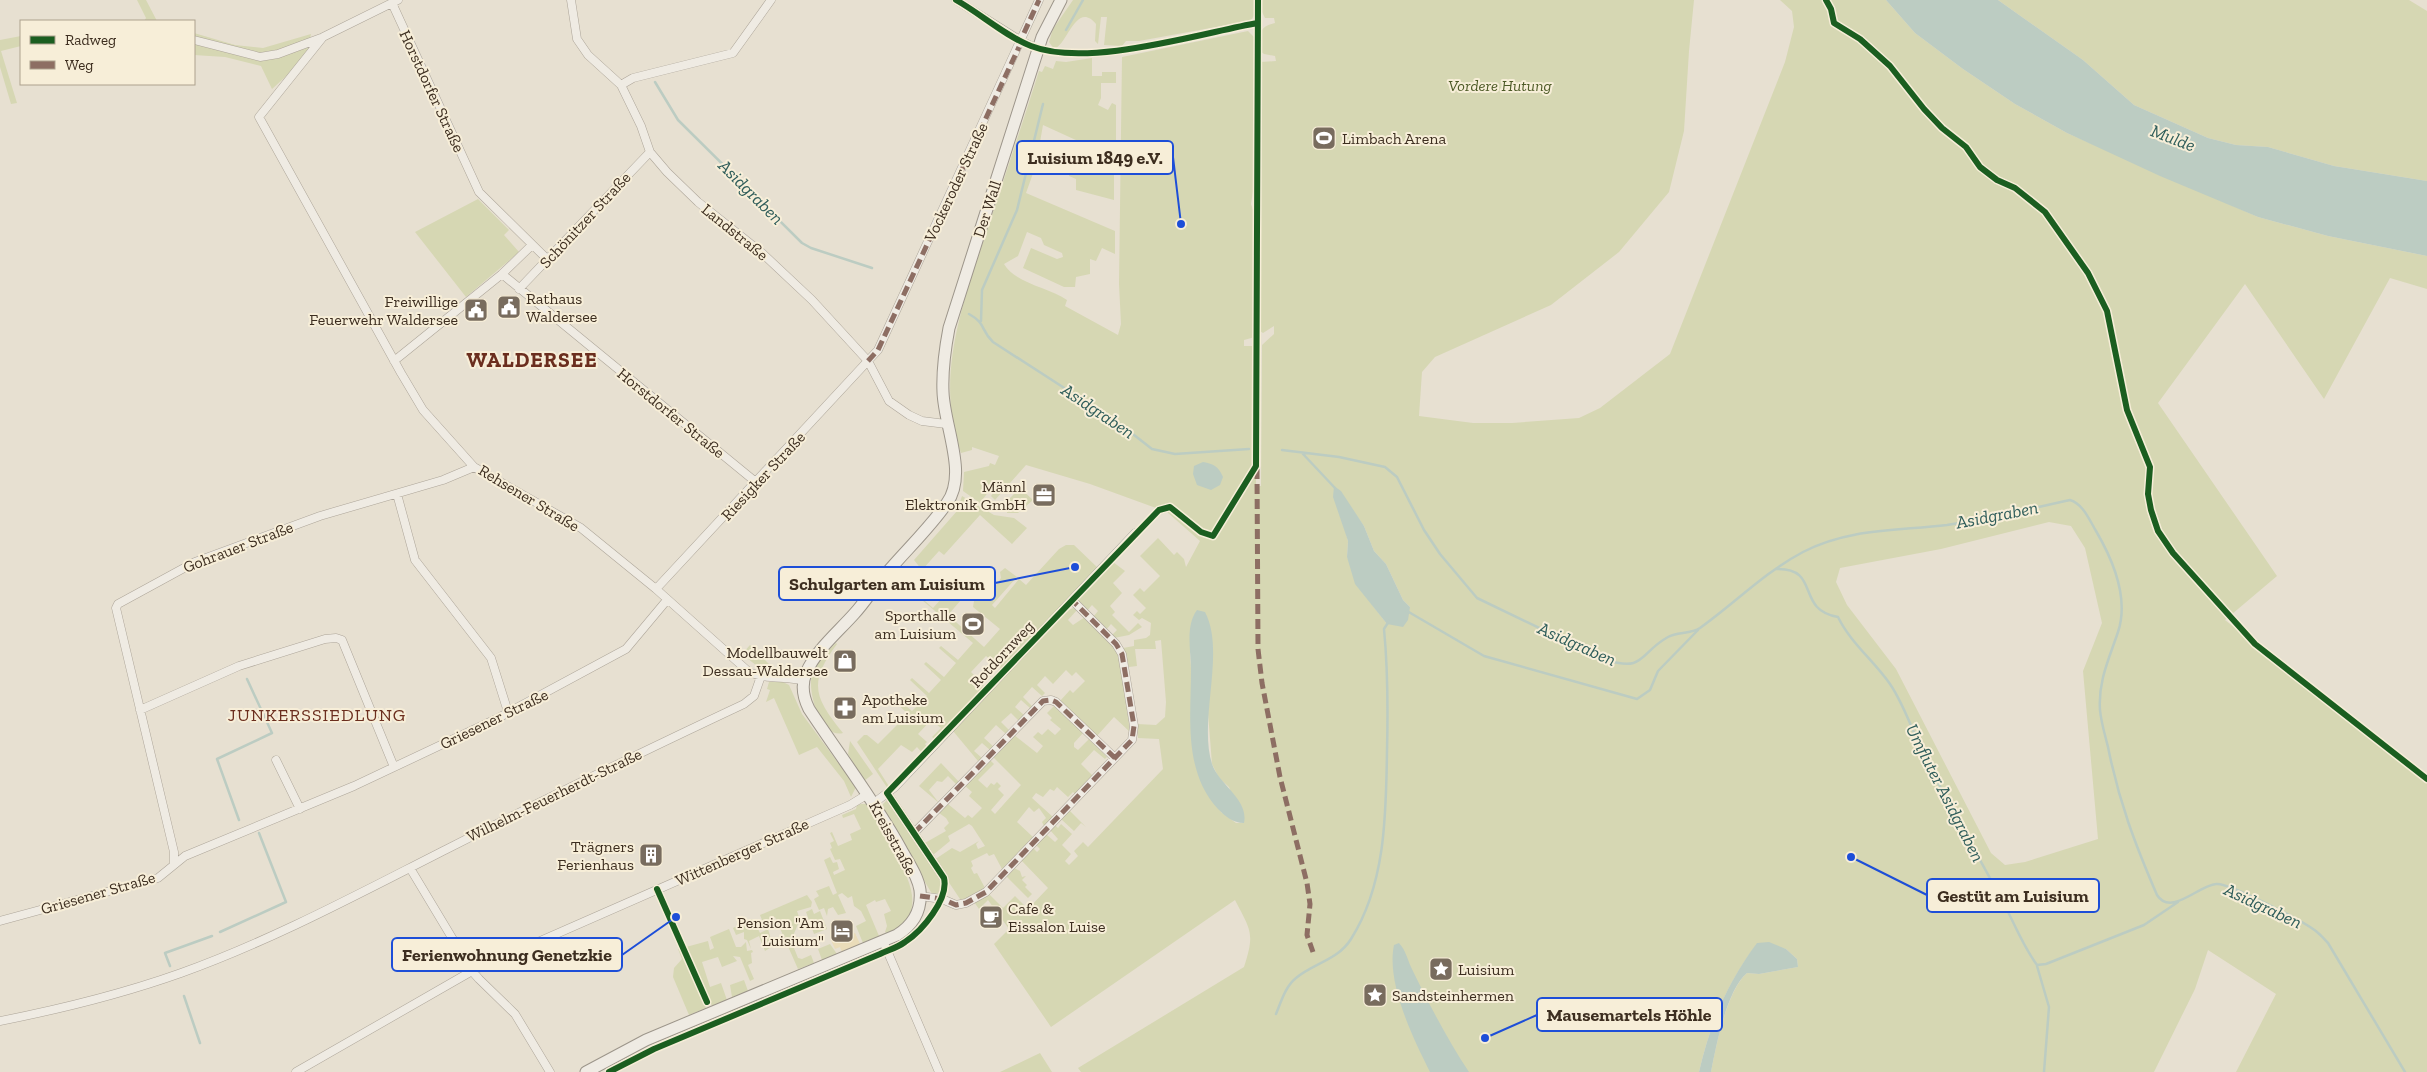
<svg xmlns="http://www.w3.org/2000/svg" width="2427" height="1072" font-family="'Zilla Slab',serif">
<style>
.green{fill:#d6d7b3;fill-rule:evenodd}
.sand{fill:#eadcb9}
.water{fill:#bcccc2}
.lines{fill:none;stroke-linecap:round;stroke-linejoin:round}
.stream{stroke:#bcccc2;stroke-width:2.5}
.street-casing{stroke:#ada599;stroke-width:9}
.secondary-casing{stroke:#9c958a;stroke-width:13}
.street{stroke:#efebe3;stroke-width:8}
.secondary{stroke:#efebe3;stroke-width:11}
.quiet{stroke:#8d6e63;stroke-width:5;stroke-dasharray:10 5;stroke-linecap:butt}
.cycleway-casing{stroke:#f7eed8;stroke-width:9}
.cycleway{stroke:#1b5e20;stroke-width:6}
.labels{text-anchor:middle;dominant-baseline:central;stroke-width:4;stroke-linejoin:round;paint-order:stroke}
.park-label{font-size:16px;font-style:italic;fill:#4d5a26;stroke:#f7eed8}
.street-label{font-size:16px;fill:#3d2e20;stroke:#f7eed8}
.poi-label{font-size:16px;fill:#3d2e20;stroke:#f7eed8;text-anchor:start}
.water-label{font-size:18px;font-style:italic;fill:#2f5d5a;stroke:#f7eed8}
.neighbourhood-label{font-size:18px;letter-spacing:1px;fill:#6b2e1e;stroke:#f7eed8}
.district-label{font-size:21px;font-weight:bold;letter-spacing:1px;fill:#6b2e1e;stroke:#f7eed8}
.leader{fill:none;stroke:#1d4ed8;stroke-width:2}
.callout-dot{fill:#1d4ed8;stroke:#f7eed8;stroke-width:2}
.callout{fill:#f7eed8;stroke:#1d4ed8;stroke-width:2}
.callout-label{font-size:18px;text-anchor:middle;font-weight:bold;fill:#3d2e20}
</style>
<rect width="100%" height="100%" fill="#e7e0d1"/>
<path class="green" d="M137,0H146L157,21H144L146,18Z
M1073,0H1255C1255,8 1257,16 1249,21L1139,41H1126L1122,46L1104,45L1107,17H1101L1098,44L1095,41L1096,24C1076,0 1067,46 1054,49L1049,42L1053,29Z
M1261,0H1694L1689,51L1684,131L1669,192L1619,252L1551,305L1435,357L1422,372L1419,416L1473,423H1512L1579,418L1600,408L1670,354L1785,62L1794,27L1792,11L1780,0H1886L1915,33L1963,69L2015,104L2067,133L2258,217L2328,236L2427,256V289L2390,278L2324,399L2245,284L2158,403L2277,576L2225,620L2427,779V1072H2236L2276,994L2208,950L2195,989L2154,1072H1711C1716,1046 1727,990 1747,973L1759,974L1798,967L1797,959L1786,949L1757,944C1727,983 1710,1024 1699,1072H1081L1078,1068L1244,967C1255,933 1251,931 1235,900L1051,1027L994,944L1009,929L988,900L979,909L974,902L988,893L1003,908L1015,896L1028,909L1048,888L1021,860L1033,848L1037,852L1040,849L1035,844L1046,834L1055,842L1058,839L1050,830L1055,825L1058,828L1061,824L1072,834L1062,845L1071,854L1065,861L1069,865L1078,856L1074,851L1083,842L1088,847L1163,769L1159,739L1138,738L1137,724L1156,725L1165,717L1166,702L1161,640L1155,641L1156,649H1135L1137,666L1129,667L1123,648L1134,646V640L1146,638L1150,635L1151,623L1142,618L1139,620L1133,615L1137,611L1140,614L1146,608L1133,595L1140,588L1144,592L1160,576L1140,556L1158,538L1174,555L1177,552L1184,559L1186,567L1200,541L1167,512L1090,484L1026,465L995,500L991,496L996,489L993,484L988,486L989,491L980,503L963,491L964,472L989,466L990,463L995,465L999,456L972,447V450L961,453C933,375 965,298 989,224C1006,173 1023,122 1039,71L1042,72L1045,66L1053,69L1056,61L1066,62L1092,58V76H1102V72H1116V83H1101V98L1098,105L1108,110L1112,103L1116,105V155L1113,157L1043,125L1036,165L1026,193L1115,231V254L1102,248L1096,261L1090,259V274L1076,277L1075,287H1064L1023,268L1031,248L1057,259L1063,257L1062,253L1044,245L1041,238L1027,232L1018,256L1004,264C1016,284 1048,287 1067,300L1065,306L1118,335L1121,324L1119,284L1122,57L1248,31L1254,37V185L1251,204L1255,216V337L1244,340V346H1252L1255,348V453L1253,466L1249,473L1256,478V486H1261L1262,345L1274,334V326L1263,333L1260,331V62L1276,61L1275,56L1264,54L1260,51C1260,35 1257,27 1275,23L1274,18H1265L1261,10ZM1354,512L1364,526L1374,551L1386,564L1403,600L1410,607L1387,624L1373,606L1347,557L1348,541L1342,519ZM2049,522L2071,526L2085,548L2102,623L2083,671L2098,839L2025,862L2005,865L1991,853L1896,669L1847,605L1836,582L1840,568L1941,549ZM1213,646L1208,713L1212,764L1219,778L1229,787L1243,823H1236L1221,812L1191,668L1190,653Z
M1998,0H2409L2427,11V181L2334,166L2268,147L2236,145L2208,138L2134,105L2083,60Z
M194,33L235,45L263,48L311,34L308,51L293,70L272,89L261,66L225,57L194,55Z
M21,36V46L1,51L17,103L11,104L0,67V40Z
M1075,145L1114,162V200L1076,190V179L1069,176L1071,163L1081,164V158L1074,154Z
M478,199L509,230L504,235L519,252L466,297L415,232Z
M1020,488L1033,500L1018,513H1007L1008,500Z
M962,496L994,515L1014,518L1027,528L1012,544L980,515L944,555L939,551L922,570L914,560L957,511Z
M1066,545H1074L1098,568L1002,669L986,656L971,672L984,685L982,687L984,689L936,740L932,737L941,728L931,720L918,734L927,742L925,744L928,748L923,754L917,747L912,752L901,745L878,769L890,788L888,789L857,742L864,735H867L878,744L908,714L892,699L894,696L912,711L927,696L910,680L912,678L929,693L941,680L924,664L926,662L944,677L956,663L939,648L941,646L958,660L973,643L897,579L902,573L904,575L900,580L915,593L919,588L921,589L917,594L933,608L949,590L961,600L948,615L984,647L1000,629L973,607L974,601H982L986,595L984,591L986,586L996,585L1001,578L1000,572L1005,568L1017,577L992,605L995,608L1019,579L1026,585L1059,549Z
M1113,562L1125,571L1113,583L1122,593L1110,606L1115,612L1112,615L1129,632L1138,623L1142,627L1129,635L1114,638L1111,636L1117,630L1111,624L1106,630L1093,617L1098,611L1092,605L1086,612L1078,602L1080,597Z
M1073,608L1077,610L1068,620L1073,625L1085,617L1120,653L1130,732L1114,717L1096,737L1060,701L1070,690L1073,693L1085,681L1076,672L1072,676L1066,670L1053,684L1045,676L1037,685L1045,693L1042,696L1032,687L1023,697L1032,706L1030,708L1021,700L1015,707L1024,715L1019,721L1011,713L1001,722L1009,730L1006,734L996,725L984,738L994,747L990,750L982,743L974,751L982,758L978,761L953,731L1066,611Z
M836,643L837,644C808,683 814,697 843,733C821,739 807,692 812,675C817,662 826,652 836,643Z
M750,645L770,665L757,666L742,654Z
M769,682H783L789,685L802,714L856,787L851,797L844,781L817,747L799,755L774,698L766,702L770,690L767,689Z
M1054,706L1083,733L1074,743V747L1078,750L1089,739L1107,757L1105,759L1094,750L1081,764L1093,776L1075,794L1073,792L1068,797L1057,787L1054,791L1050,789L1043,797L1036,793L1032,798L1053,817L1044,826L1042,822L1046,818L1039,808L1034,812L1029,807L1017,822L1033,837L1002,869L994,854L989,856L987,853L971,861L973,866L971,868L974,874L977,873L985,888L962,902L934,860L952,848L960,852L979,841L976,844L978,849L985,846L972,826L969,824L948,836L950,841L933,855L923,844L946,831L944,828L949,823L946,818L939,813L948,804L965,818L968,815L972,818L982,808L969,796L972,792L964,785L989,759L994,764L978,780L987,788L991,783L994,785L997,782L1001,786L998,789L1004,795L991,810L995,814L1021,785L992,756L1013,734L1037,753L1043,746L1033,737L1038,732L1042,735L1048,729L1055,735L1061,729L1050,720L1052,718L1047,713Z
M850,741L873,774L864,781L848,754Z
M941,763L960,783L957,785L948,776L942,782L937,781L929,790L939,803L919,786Z
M886,801H889L943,882L941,893L932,894L881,806Z
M861,804H867C879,820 887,836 896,854C911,883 927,915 888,934L885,932L887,926L884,914L891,911L885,899L876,902L875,900L866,905L879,936L863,943L856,926L866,921L861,911L854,906L852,896L848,898L842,893L838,895L846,913L838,915L833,907L828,909L827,916L824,908L819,910L814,899L819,896L816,891L829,886L833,895L837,893L824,860L830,857L833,863L837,862L839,869L833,872L834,875L845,870L840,859L835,860L830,849L832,848L830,843L834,841L830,833L832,832L838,846L852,840L850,834L861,829L854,814L843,818L842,815L856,809L857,805Z
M1069,810L1086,827L1081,823L1074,831L1061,819Z
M1014,868L1020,871L1022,877L1026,876L1022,880L1027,885L1025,887L1032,894L1028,898L1006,876Z
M807,895L812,902L811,907L797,911L799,917L796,919L798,924L793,936L798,942L799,937H801L805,943L794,948L798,958L802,959L811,955L814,963L798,969L775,917L772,920V924L758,929L760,933L768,929L773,946L765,951L759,936L749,941L751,949L747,940L744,939V932L736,935L733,928L752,919L754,923L762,920L760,915Z
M812,909L814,914L820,911L827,929L814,934L806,912Z
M729,929L736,947H741L746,942L747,951L752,950L753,952L751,953L752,963L748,965L754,979L750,981L740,957L733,956L737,961L722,967L718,957L702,962L710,987L721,983L727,1000L712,1006L686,947L708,941L710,950L714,948L710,937Z
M830,944L837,954L822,960L818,949Z
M680,947L706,1008L689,1015L673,977L674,968L682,959L678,949Z
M744,980L748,991L732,997L730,985Z
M1040,1053L1052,1072H1000Z"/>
<path class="sand" d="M855,933L860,944L842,952L840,947L835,949L831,940L836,938L837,941Z"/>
<path class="water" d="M1886,0H1998L2083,60L2134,105L2208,138L2236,145L2268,147L2334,166L2427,181V256L2328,236L2258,217L2160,176L2067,133L2015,104L1963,69L1915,33Z
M1203,462C1214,464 1218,466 1223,477L1220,485L1211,490L1197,485L1193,474L1194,466Z
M1334,486L1341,491L1364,526L1374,551L1386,564L1403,600L1410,607L1408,620L1403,627L1387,624L1355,584L1347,557L1348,541L1333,497Z
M1197,610L1205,612C1226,652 1198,719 1212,764C1219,785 1249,799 1244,823C1233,823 1225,816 1218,809C1183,771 1191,717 1191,670C1191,651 1185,626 1197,610Z
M1769,942L1786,949L1797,959L1798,967L1759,974L1747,973C1727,989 1716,1046 1711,1072H1699C1710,1024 1727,983 1757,943Z
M1399,943C1406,951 1407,958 1411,967C1428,1002 1447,1039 1469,1072H1430C1413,1038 1386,983 1394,945Z"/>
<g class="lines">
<path class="stream" d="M1066,30L1083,0
M655,82L678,120L802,243L811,248L872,268
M969,314C987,324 980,330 993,342L1120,424L1152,449L1175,454L1249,449
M981,321L982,290L1017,210L1043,104
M1282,450L1339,457L1385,467L1397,477L1424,530L1440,554L1477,598L1606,660C1646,672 1639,653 1668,637C1677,632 1691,634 1700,628C1735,603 1765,572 1803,552C1849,528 1898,531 1947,525C1988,519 2029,509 2070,500C2083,504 2089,519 2096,531C2113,560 2129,599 2118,632C2109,659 2098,681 2100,710C2101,722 2105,735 2108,747C2119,802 2135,844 2157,895C2171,917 2199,885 2216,884C2228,882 2305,922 2317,932C2321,935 2324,939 2328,943L2405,1072
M1303,454L1335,488
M1777,569C1821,568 1795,610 1838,617C1850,642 1874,661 1890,684C1905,706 1914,735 1925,758L1931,762L1930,767C1952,811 1977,854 2001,898C2013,920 2022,945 2037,965L2046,964L2144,925L2178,902
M1407,611L1484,656L1637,699L1650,690L1658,671L1698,630
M239,820L217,759L272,733L247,679
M220,932L286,902L259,833
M170,966L165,953L212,936
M2037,966L2049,1007L2044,1072
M184,996L200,1043
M1276,1014C1281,1002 1285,987 1296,978C1314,963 1338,960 1351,939C1386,884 1386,813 1387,751C1388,710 1388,670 1384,629L1389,621"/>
<g class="street-casing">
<path id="street" d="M398,0L323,37L259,117L401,373L423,410L474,467L581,528L656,589L749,672C766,680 786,676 804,681
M571,0L577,39L588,55L621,85L641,126L650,152L667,172L698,202L762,253L812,300L868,361L889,401L909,415L922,421L946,424
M956,0L1021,41L1038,49
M392,3L479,192L548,260
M194,40L260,57L278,54L321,38
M621,85L633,78L733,53L771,0
M532,245L502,274L757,483
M519,289L650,152
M394,361L502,274
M397,494L415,560L491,658L508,712
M656,589L878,350L1039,0
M140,710L239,666L325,639L336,638L342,640L394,767
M276,760L300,809
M887,793L944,878
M874,803L895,787L1135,533
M914,833L1043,701L1051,700L1056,702L1115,758
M174,863V852L116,608L118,604L195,562L320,516L443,480L474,467
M410,868L472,971L479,979L515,1014L550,1072
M920,896L942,899L956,905L966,903L986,892L1132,740L1134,726L1122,654L1116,644L1072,600
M0,921L158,878L185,856L354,786L498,718L626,649L667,600
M883,941L939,1072
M0,1021C61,1009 122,994 181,973C273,940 360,893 447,849C545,799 644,751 744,704L754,696L761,676
M296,1072L472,971L850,805L868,794"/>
</g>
<g class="secondary-casing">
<path id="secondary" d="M586,1072L646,1040L897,935C913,925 922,910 920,890C918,876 908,862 901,849C874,800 840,756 809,709C803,697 801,685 806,673C816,650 838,632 854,614C866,601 874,587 885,575C905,551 929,529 947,503C968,474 944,426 943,392C942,370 945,349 949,328L1042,37L1061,0"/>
</g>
<use href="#street" class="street"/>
<use href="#secondary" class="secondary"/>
<path class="quiet" d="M1024,33L1039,0
M868,361L878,350L1019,47
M1257,469L1258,649L1262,683L1280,777L1307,883L1310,904L1307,935L1313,952
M914,833L1043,701L1051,700L1056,702L1115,758
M920,896L942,899L956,905L966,903L986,892L1132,740L1134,726L1122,654L1116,644L1072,600"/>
<g class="cycleway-casing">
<path id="cycleway" d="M956,0C981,14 1005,36 1031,46C1087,68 1198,34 1257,23
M1826,0L1831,9L1834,23L1860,39L1890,66L1924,109L1942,128L1966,147L1980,167L1997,180L2015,188L2045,212L2088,273L2107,311L2127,410L2150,467L2148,494L2151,510L2158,531L2173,553L2255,644L2427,779
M657,889L707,1002
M609,1072L654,1049L880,954C888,950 897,948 905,942C922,931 949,899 944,878L887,793L1159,510L1170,507L1201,532L1213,536L1256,466L1258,0"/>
</g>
<use href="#cycleway" class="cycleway"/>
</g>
<defs>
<g id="stadium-square" transform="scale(1.25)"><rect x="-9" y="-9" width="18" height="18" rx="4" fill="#786c5e" stroke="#f7eed8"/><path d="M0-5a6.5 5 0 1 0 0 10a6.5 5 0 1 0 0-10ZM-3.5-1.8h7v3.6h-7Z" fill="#fff"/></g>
<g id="civic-square" transform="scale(1.25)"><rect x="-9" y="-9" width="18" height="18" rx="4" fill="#786c5e" stroke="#f7eed8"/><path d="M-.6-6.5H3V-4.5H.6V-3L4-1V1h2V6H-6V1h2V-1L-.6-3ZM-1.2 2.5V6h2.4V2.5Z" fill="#fff"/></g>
<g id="office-square" transform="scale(1.25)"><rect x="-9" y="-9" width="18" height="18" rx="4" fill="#786c5e" stroke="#f7eed8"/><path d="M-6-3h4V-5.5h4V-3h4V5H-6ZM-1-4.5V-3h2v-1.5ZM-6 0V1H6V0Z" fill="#fff"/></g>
<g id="shop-square" transform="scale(1.25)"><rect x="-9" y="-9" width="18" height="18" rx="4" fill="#786c5e" stroke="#f7eed8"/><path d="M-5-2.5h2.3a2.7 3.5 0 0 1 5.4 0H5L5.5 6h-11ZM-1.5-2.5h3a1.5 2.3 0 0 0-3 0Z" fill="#fff"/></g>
<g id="pharmacy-square" transform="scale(1.25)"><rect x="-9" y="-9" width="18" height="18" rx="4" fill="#786c5e" stroke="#f7eed8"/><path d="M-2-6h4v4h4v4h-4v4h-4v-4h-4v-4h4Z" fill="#fff"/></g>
<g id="building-square" transform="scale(1.25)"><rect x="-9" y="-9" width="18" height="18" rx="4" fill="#786c5e" stroke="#f7eed8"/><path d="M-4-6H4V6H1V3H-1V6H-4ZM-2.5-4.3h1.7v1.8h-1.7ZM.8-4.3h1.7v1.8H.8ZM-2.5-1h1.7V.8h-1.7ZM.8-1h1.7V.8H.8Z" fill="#fff"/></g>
<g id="cafe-square" transform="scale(1.25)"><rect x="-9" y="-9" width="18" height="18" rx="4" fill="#786c5e" stroke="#f7eed8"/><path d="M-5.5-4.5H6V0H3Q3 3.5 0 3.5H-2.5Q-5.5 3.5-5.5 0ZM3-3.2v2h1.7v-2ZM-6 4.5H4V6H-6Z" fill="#fff"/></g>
<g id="hotel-square" transform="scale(1.25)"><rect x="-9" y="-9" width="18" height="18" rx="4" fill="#786c5e" stroke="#f7eed8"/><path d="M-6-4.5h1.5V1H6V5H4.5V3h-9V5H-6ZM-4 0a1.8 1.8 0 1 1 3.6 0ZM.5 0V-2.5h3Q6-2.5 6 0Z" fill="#fff"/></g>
<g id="sight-square" transform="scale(1.25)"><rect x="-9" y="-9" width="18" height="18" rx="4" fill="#786c5e" stroke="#f7eed8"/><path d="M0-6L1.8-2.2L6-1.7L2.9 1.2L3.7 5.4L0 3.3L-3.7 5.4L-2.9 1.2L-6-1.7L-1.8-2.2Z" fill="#fff"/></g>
</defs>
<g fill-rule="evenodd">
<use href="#stadium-square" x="1324" y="138"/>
<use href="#civic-square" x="509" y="307"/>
<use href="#civic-square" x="476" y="310"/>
<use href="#office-square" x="1044" y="495"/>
<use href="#stadium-square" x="973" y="624"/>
<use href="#shop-square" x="845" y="661"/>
<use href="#pharmacy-square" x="845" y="708"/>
<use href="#building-square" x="651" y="855"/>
<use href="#cafe-square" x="991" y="917"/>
<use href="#hotel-square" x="842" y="931"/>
<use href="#sight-square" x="1441" y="969"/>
<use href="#sight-square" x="1375" y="995"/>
</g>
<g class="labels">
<g class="park-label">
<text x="1500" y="85">Vordere Hutung</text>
</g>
<g class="street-label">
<text transform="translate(432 91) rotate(65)">Horstdorfer Straße</text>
<text transform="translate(956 182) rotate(-65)">Vockeroder Straße</text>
<text transform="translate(987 209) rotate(-72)">Der Wall</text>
<text transform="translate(585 220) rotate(-47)">Schönitzer Straße</text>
<text transform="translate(735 232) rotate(39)">Landstraße</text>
<text transform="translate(671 413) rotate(39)">Horstdorfer Straße</text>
<text transform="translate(763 476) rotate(-47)">Riesigker Straße</text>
<text transform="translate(529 498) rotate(31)">Rehsener Straße</text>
<text transform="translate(238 547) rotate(-21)">Gohrauer Straße</text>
<text transform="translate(1002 654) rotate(-47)">Rotdornweg</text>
<text transform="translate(494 719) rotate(-26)">Griesener Straße</text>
<text transform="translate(554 795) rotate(-26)">Wilhelm-Feuerherdt-Straße</text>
<text transform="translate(893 838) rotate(61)">Kreisstraße</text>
<text transform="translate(742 852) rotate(-24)">Wittenberger Straße</text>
<text transform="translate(98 893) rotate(-16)">Griesener Straße</text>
</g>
<g class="poi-label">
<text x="1342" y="138">Limbach Arena</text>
<text x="526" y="298">Rathaus<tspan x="526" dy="18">Waldersee</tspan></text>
<text x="458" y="301" text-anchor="end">Freiwillige<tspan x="458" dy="18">Feuerwehr Waldersee</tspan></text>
<text x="1026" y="486" text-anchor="end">Männl<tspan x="1026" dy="18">Elektronik GmbH</tspan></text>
<text x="956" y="615" text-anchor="end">Sporthalle<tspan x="956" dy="18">am Luisium</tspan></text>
<text x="828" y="652" text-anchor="end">Modellbauwelt<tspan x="828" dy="18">Dessau-Waldersee</tspan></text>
<text x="862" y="699">Apotheke<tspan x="862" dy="18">am Luisium</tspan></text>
<text x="634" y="846" text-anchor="end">Trägners<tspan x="634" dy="18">Ferienhaus</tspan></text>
<text x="1008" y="908">Cafe &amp;<tspan x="1008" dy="18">Eissalon Luise</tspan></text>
<text x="824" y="922" text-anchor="end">Pension "Am<tspan x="824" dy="18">Luisium"</tspan></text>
<text x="1458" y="969">Luisium</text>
<text x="1392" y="995">Sandsteinhermen</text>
</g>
<g class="water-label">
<text transform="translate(2173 138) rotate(21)">Mulde</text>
<text transform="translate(751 192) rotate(45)">Asidgraben</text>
<text transform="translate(1098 411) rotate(34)">Asidgraben</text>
<text transform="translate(1997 515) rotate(-11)">Asidgraben</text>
<text transform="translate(1577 644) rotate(24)">Asidgraben</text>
<text transform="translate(1945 793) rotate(63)">Umfluter Asidgraben</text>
<text transform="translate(2263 906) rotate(25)">Asidgraben</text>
</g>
<g class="neighbourhood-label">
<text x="317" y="715">JUNKERSSIEDLUNG</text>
</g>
<g class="district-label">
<text x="532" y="359">WALDERSEE</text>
</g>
</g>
<path class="leader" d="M1181 224L1173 157M1075 567L995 583M1851 857L1927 895M676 917L622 955M1485 1038L1537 1015"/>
<g class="callout-dot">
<circle cx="1181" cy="224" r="5"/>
<circle cx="1075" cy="567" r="5"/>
<circle cx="1851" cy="857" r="5"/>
<circle cx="676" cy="917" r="5"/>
<circle cx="1485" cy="1038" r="5"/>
</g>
<g class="callout">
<rect x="1017" y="141" width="156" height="33" rx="5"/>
<rect x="779" y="567" width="216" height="33" rx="5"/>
<rect x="1927" y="879" width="172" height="33" rx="5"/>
<rect x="392" y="938" width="230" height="33" rx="5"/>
<rect x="1537" y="998" width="185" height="33" rx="5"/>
</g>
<g class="callout-label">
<text x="1095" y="164">Luisium 1849 e.V.</text>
<text x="887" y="590">Schulgarten am Luisium</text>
<text x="2013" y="902">Gestüt am Luisium</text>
<text x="507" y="961">Ferienwohnung Genetzkie</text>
<text x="1629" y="1021">Mausemartels Höhle</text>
</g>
<rect x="20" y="20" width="175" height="65" fill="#f7eed8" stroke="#ada18e"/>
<rect x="30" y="36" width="25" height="8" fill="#1b5e20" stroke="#ada18e"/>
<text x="65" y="45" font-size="15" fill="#3d2e20">Radweg</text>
<rect x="30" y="61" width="25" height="8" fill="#8d6e63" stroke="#ada18e"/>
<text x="65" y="70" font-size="15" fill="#3d2e20">Weg</text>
</svg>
